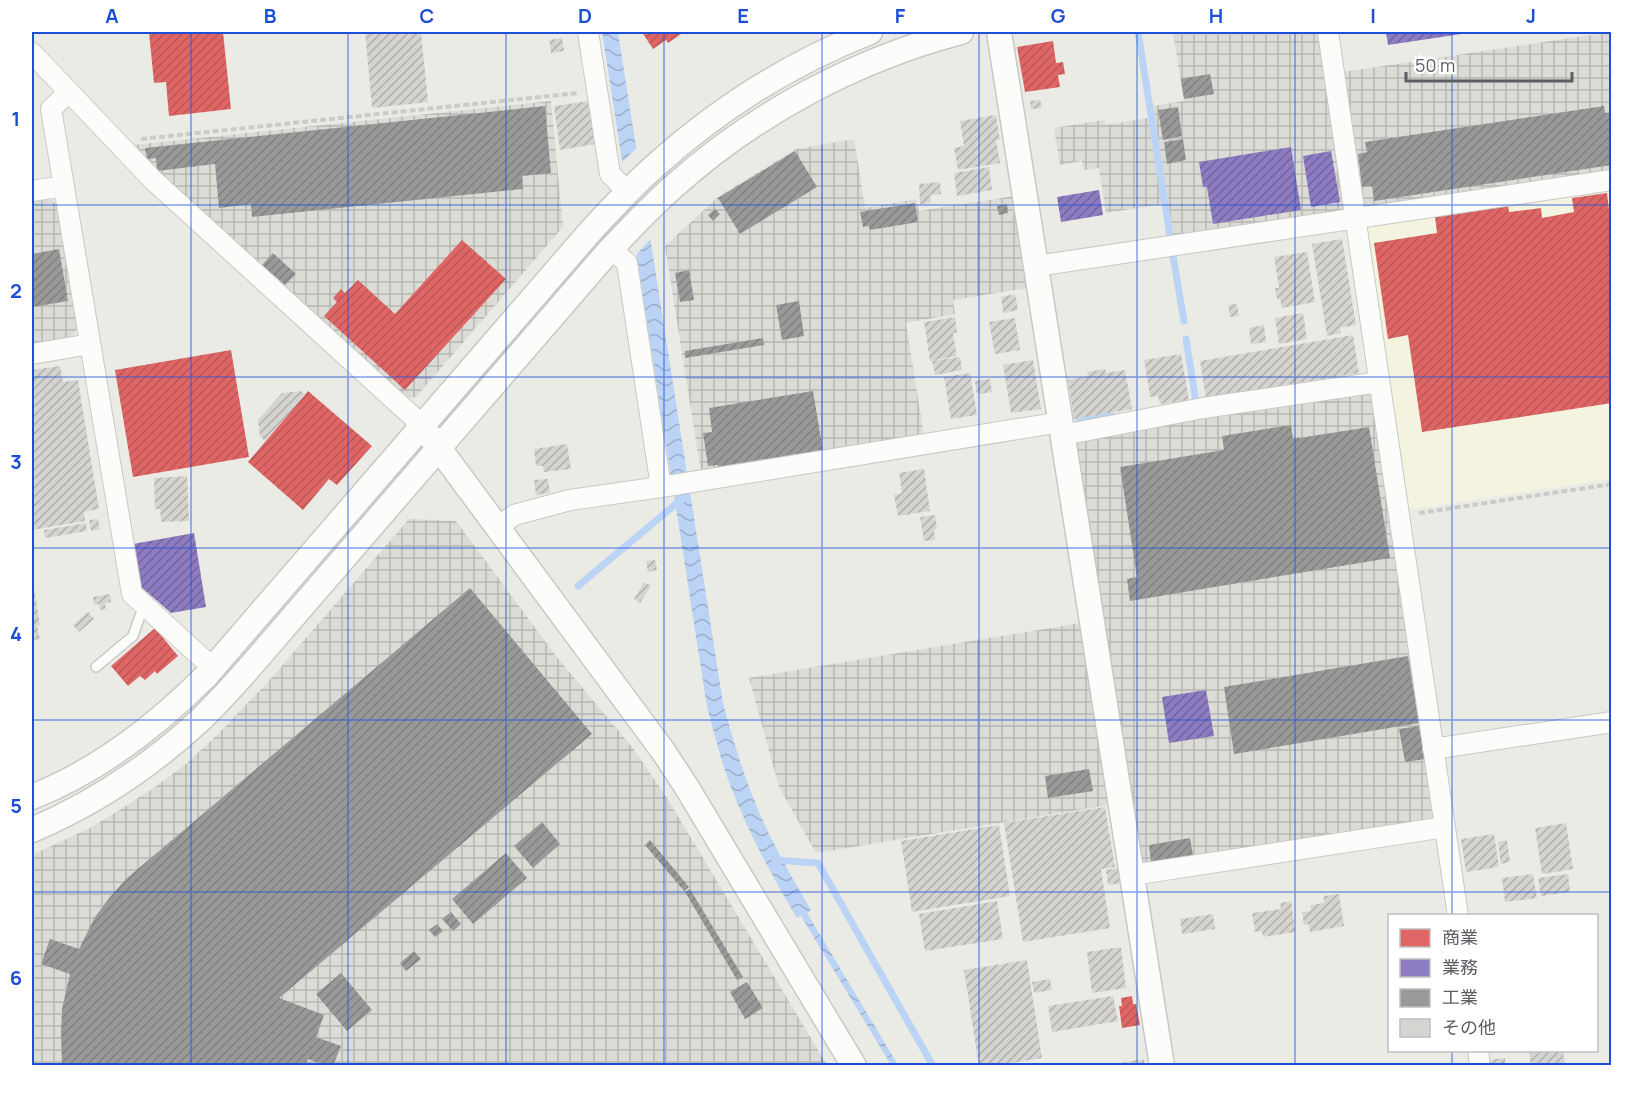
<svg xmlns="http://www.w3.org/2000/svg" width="1643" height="1097" font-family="Manrope,'Noto Sans JP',sans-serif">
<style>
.commercial{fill:#f4f3df}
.industrial{fill:url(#industrial-grid)}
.water{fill:url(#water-waves)}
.pier{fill:#ebebe6}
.shops{fill:url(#shops-hatch)}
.offices{fill:url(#offices-hatch)}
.industry{fill:url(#industry-hatch)}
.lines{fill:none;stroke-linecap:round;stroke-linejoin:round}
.stream{stroke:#bbd3f4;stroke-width:7}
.building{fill:url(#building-hatch)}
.service-casing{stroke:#c8c8c6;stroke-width:12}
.minor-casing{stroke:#c8c8c6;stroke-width:22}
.tertiary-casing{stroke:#c8c8c6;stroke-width:27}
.path{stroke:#c8ccca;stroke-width:4;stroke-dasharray:6 3;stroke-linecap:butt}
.service{stroke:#fcfcfb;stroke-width:9}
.minor{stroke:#fcfcfb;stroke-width:20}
.tertiary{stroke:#fcfcfb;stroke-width:24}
.grid{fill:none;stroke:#1d4ed8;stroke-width:1.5;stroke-opacity:0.55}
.neatline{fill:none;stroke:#1d4ed8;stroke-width:2}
.grid-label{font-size:20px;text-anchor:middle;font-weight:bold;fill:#1d4ed8}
</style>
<defs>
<pattern id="industrial-grid" width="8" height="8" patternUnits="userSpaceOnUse" patternTransform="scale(1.5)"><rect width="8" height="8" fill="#dcdcd7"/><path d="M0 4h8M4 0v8" fill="none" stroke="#b6b6b2"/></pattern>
<pattern id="water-waves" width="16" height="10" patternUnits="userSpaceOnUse" patternTransform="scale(1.5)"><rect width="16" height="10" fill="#bbd3f4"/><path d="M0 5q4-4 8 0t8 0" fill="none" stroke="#9baec9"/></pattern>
<pattern id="shops-hatch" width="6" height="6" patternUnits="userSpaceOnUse" patternTransform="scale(1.5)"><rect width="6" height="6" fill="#e06666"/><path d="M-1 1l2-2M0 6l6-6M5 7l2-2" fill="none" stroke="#b95758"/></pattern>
<pattern id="offices-hatch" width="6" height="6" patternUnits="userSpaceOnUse" patternTransform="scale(1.5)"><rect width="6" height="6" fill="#8e7cc3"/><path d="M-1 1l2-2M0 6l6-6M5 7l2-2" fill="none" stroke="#72649a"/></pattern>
<pattern id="industry-hatch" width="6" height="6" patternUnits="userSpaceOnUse" patternTransform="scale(1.5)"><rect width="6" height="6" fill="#999"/><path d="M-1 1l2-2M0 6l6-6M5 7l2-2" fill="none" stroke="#808080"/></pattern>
<pattern id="building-hatch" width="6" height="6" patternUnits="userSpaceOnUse" patternTransform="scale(1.5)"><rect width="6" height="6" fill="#d5d4d1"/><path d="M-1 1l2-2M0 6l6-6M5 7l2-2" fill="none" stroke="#b0afad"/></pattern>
</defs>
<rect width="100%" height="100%" fill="#ebebe6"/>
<path class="commercial" d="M1611,190V479L1407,510L1366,232L1370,226Z"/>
<path class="industrial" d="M1173,32H1320L1345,205L1341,211L1173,236L1153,106L1184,101Z
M1611,32V170L1367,207L1362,202L1343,72Z
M551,101L563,227L416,397L407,398L160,173L133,145Z
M1148,118L1162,204L1106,213L1099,168L1084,170L1082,161L1060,165L1054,128L1104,120L1105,125Z
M854,139L865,208L916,199L919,211L1014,196L1028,288L953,300L955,314L906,323L924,436L701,473L665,246L719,196L796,149Z
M49,198L56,204L77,329L72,337L32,344V201Z
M1368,390L1373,395L1435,817L1431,823L1147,866L1142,861L1076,445L1081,439L1204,415Z
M409,519L456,521L556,656L632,747L667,798L827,1065H32V855L90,828L123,808L155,787L186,764L214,738L267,683Z
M1080,623L1109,805L816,853L779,787L749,678Z"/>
<path class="water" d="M602,32H618L723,703C733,740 744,777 759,812C774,846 792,878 811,910L807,913L898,1065H891L801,916L797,918C771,875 747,830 729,782C720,758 714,732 707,707Z"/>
<path class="pier" d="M639,146L653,236L634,257L619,165Z"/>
<path class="shops" d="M149,32H223L231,109L169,116L166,82L154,83Z
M642,32H684L668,43L666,40L653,49Z
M1053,41L1056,63L1063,62L1065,74L1058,75L1060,87L1025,92L1017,47Z
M1607,193L1610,218H1612V403L1422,432L1408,335L1388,339L1374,243L1437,233L1435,217L1508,206L1509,212L1541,208L1542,218L1574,212L1572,198Z
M462,240L506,279L405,390L324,316L337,302L333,298L341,289L345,293L358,280L395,314Z
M231,350L249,457L133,477L115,370Z
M308,391L372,446L337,485L329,479L303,510L248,462Z
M155,628L178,656L157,674L155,671L145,680L140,676L128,686L111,666Z
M1132,996L1133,1004H1136L1140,1025L1122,1028L1119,1006H1122L1121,998Z"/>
<path class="offices" d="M1386,32H1468V33L1388,45Z
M1291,147L1301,210L1213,224L1207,187H1203L1199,162Z
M1331,151L1340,202L1311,207L1303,156Z
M1099,190L1103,215L1061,222L1057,197Z
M194,533L206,607L171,613L140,586L133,544Z
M1206,690L1214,736L1169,743L1162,697Z"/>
<path class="industry" d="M1210,74L1214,94L1184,99L1181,79Z
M545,106L551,173L522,176L523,189L252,217L251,204L219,208L215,164L157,171L156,158L147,159L145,148Z
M1604,106L1605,113L1612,112V165L1374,201L1372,186L1362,187L1358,154L1367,152L1365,142Z
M1178,107L1182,136L1163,140L1158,110Z
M1183,139L1186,160L1167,164L1164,142Z
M795,151L817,187L740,234L718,198Z
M915,203L918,222L870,230L869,226L863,227L860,212Z
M1007,204L1008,213L999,215L997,206Z
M715,209L720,214L713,221L708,215Z
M59,249L68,301L32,307V254Z
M273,253L296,274L285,285L262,265Z
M689,270L694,300L680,302L675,273Z
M799,301L804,336L782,340L776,305Z
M763,338L764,345L685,358V351Z
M813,391L823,451L718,468V465L708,466L703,433L712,432L709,408Z
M1291,425L1293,439L1369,427L1390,558L1130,601L1127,579L1137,577L1120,467L1224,450L1222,436Z
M470,588L592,734L279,998L324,1015L316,1037L341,1046L333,1066H326L308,1059L305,1066H259L256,1064V1066H62L61,1033L62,1009L70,974L41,964L50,939L79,949L95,917L110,897L126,879Z
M1408,656L1419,723L1234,754L1224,687Z
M1419,726L1425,759L1405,762L1399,729Z
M1089,769L1093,791L1048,798L1045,776Z
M542,822L560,844L533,868L514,846Z
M1190,838L1193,855L1151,862L1149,845Z
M650,840L689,887L684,891L645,845Z
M506,853L527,878L473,924L452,899Z
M690,889L743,977L737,980L685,892Z
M451,912L461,924L453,931L442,919Z
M437,924L443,931L435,937L429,930Z
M414,951L421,959L406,971L400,963Z
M341,973L372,1010L347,1031L316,994Z
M747,982L763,1008L745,1019L730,992Z"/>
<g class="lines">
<path class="stream" d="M1138,32L1170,236
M1173,256L1184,321
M1186,339L1196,402L1191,403
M1079,421L1112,416
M578,586L682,499
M775,860L818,863L933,1066"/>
</g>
<path class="building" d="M365,32H421L428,102L372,108Z
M562,38L564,51L551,53L549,40Z
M1040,100L1042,108L1031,109L1030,101Z
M589,101L596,144L560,150L554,106Z
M996,115L1000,140H996L1000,163L958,170L954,148L964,146L960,121Z
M989,167L992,190L957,196L954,173Z
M940,182L941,194L930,195L931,203L920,204L919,184Z
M1342,239L1356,325L1340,328L1341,333L1327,336L1312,244Z
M1307,252L1315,302L1282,308L1280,299H1277L1275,288H1279L1274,257Z
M1015,294L1018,310L1003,313L1001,297Z
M1237,304L1239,316L1230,317L1228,305Z
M1303,313L1307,339L1279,344L1275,318Z
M955,317L957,333H953L957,356L930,361L924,322Z
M1015,318L1020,350L995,354L989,322Z
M1264,325L1266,342L1251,344L1249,328Z
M1353,335L1359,373L1206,398L1200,361Z
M1181,354L1189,400L1160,404L1158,396L1150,397L1144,360Z
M960,357L962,370L935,375L932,361Z
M1033,360L1041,409L1011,413L1003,365Z
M60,366L63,382L78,380L99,509L84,512L85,521L32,530V370Z
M1105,369L1106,373L1125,370L1132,409L1074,419L1068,380L1088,376L1087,372Z
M970,373L977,415L951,419L944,377Z
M990,379L992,392L977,394L975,381Z
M301,391L305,395L265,441L260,436L258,420L282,393Z
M567,444L571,469L544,472L543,466H536L534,449Z
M924,469L930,511L898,516L894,495L902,493L899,473Z
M187,476L189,521L161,522L160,509H155L154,478Z
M548,479L550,493L536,495L534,480Z
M935,515L937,529L934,530L935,540L924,541L920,517Z
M98,519L100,529L91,531L89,520Z
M86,523L87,531L45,538L44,530Z
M655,560L657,570L648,572L646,561Z
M32,582H33L40,625L37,626L40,639L32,640Z
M644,582L651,586L640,603L634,599Z
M110,594L111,602L105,603L106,609L100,610L99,604L94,605L93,597Z
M88,612L94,619L79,632L73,625Z
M1105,807L1115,867L1101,869L1110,928L1023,942L1004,823Z
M1566,823L1573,869L1542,874L1535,828Z
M999,825L1010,896L912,912L901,841Z
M1494,834L1499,867L1466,872L1461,839Z
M1507,840L1510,862L1501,864L1498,842Z
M1118,868L1120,883L1108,885L1106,870Z
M1533,874L1537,898L1505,902L1502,878Z
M1568,874L1570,892L1541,896L1538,878Z
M1339,894L1344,926L1310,932L1309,924L1304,925L1302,912L1311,911L1310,905L1324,903V896Z
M997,901L1003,939L925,951L919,914Z
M1291,901L1295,932L1263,937L1262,931L1255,932L1252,913L1281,909L1280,903Z
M1213,914L1215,929L1182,934L1180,919Z
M1121,947L1126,988L1092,993L1087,952Z
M1027,960L1042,1058L994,1066H979L964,970Z
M1050,979L1052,990L1034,993L1032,982Z
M1113,996L1118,1021L1052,1032L1048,1006Z
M1529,1050H1563L1565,1066H1531Z
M1505,1058L1506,1066H1490L1489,1060Z
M1144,1059L1145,1066H1120L1119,1063Z"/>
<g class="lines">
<g class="service-casing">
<path id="service" d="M96,667L133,636L140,616"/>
</g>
<g class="minor-casing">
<path id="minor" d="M588,32L610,174L628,192
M1328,32L1458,916
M32,53L153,180L423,426
M69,92L51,109L132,594L213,668
M32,191L64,186
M611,249L627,263L661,487
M1036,266L1612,180
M32,354L90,344
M1063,435L1203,408L1379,382
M498,527L514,515L570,500L661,487L1061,422
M1433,749L1612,722
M1132,875L1445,827
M1478,1050L1480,1066"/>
</g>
<g class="tertiary-casing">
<path id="tertiary" d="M999,32L1162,1066
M430,436L663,751L686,786L854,1066
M32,797C98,771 156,726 206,676L588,234C609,211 631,187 655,166C718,109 791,63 870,32
M32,830C93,804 149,767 198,722C216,705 233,686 249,668L608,252C629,230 650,207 673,187C754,114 855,60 961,32"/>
</g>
<path class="path" d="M141,139L578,93
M1419,513L1612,484"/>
<use href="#service" class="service"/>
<use href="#minor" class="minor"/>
<use href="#tertiary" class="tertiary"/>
</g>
<path class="grid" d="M191,32V1066M348,32V1066M506,32V1066M664,32V1066M822,32V1066M979,32V1066M1137,32V1066M1295,32V1066M1452,32V916M32,205H1612M32,377H1612M32,548H1612M32,720H1612M32,892H1612M1452,1050V1066"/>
<rect width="1643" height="1097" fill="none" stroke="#ffffff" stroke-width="66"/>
<rect x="1388" y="914" width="210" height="138" fill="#ffffff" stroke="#bebfc1" stroke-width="1.5"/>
<rect x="1400" y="929" width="30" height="18" fill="#e06666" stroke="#bebfc1" stroke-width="1.5"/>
<text x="1442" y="944" font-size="18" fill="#5c5e63">商業</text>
<rect x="1400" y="959" width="30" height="18" fill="#8e7cc3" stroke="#bebfc1" stroke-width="1.5"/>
<text x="1442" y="974" font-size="18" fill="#5c5e63">業務</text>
<rect x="1400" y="989" width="30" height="18" fill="#999999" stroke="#bebfc1" stroke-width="1.5"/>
<text x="1442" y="1004" font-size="18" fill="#5c5e63">工業</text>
<rect x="1400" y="1019" width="30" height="18" fill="#d5d4d1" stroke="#bebfc1" stroke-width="1.5"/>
<text x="1442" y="1034" font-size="18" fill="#5c5e63">その他</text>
<path d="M1406 72v9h166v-9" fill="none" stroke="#5c5e63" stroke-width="3"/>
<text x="1415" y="72" font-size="18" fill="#5c5e63" stroke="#ffffff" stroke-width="4.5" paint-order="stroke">50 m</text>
<rect x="33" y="33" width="1577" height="1031" class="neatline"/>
<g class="grid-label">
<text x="112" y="23">A</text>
<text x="270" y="23">B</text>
<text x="427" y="23">C</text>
<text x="585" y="23">D</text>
<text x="743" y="23">E</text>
<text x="900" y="23">F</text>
<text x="1058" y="23">G</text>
<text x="1216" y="23">H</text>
<text x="1373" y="23">I</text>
<text x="1531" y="23">J</text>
<text x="16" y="126">1</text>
<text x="16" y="298">2</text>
<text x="16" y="469">3</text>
<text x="16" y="641">4</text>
<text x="16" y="813">5</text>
<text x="16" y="985">6</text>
</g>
</svg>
